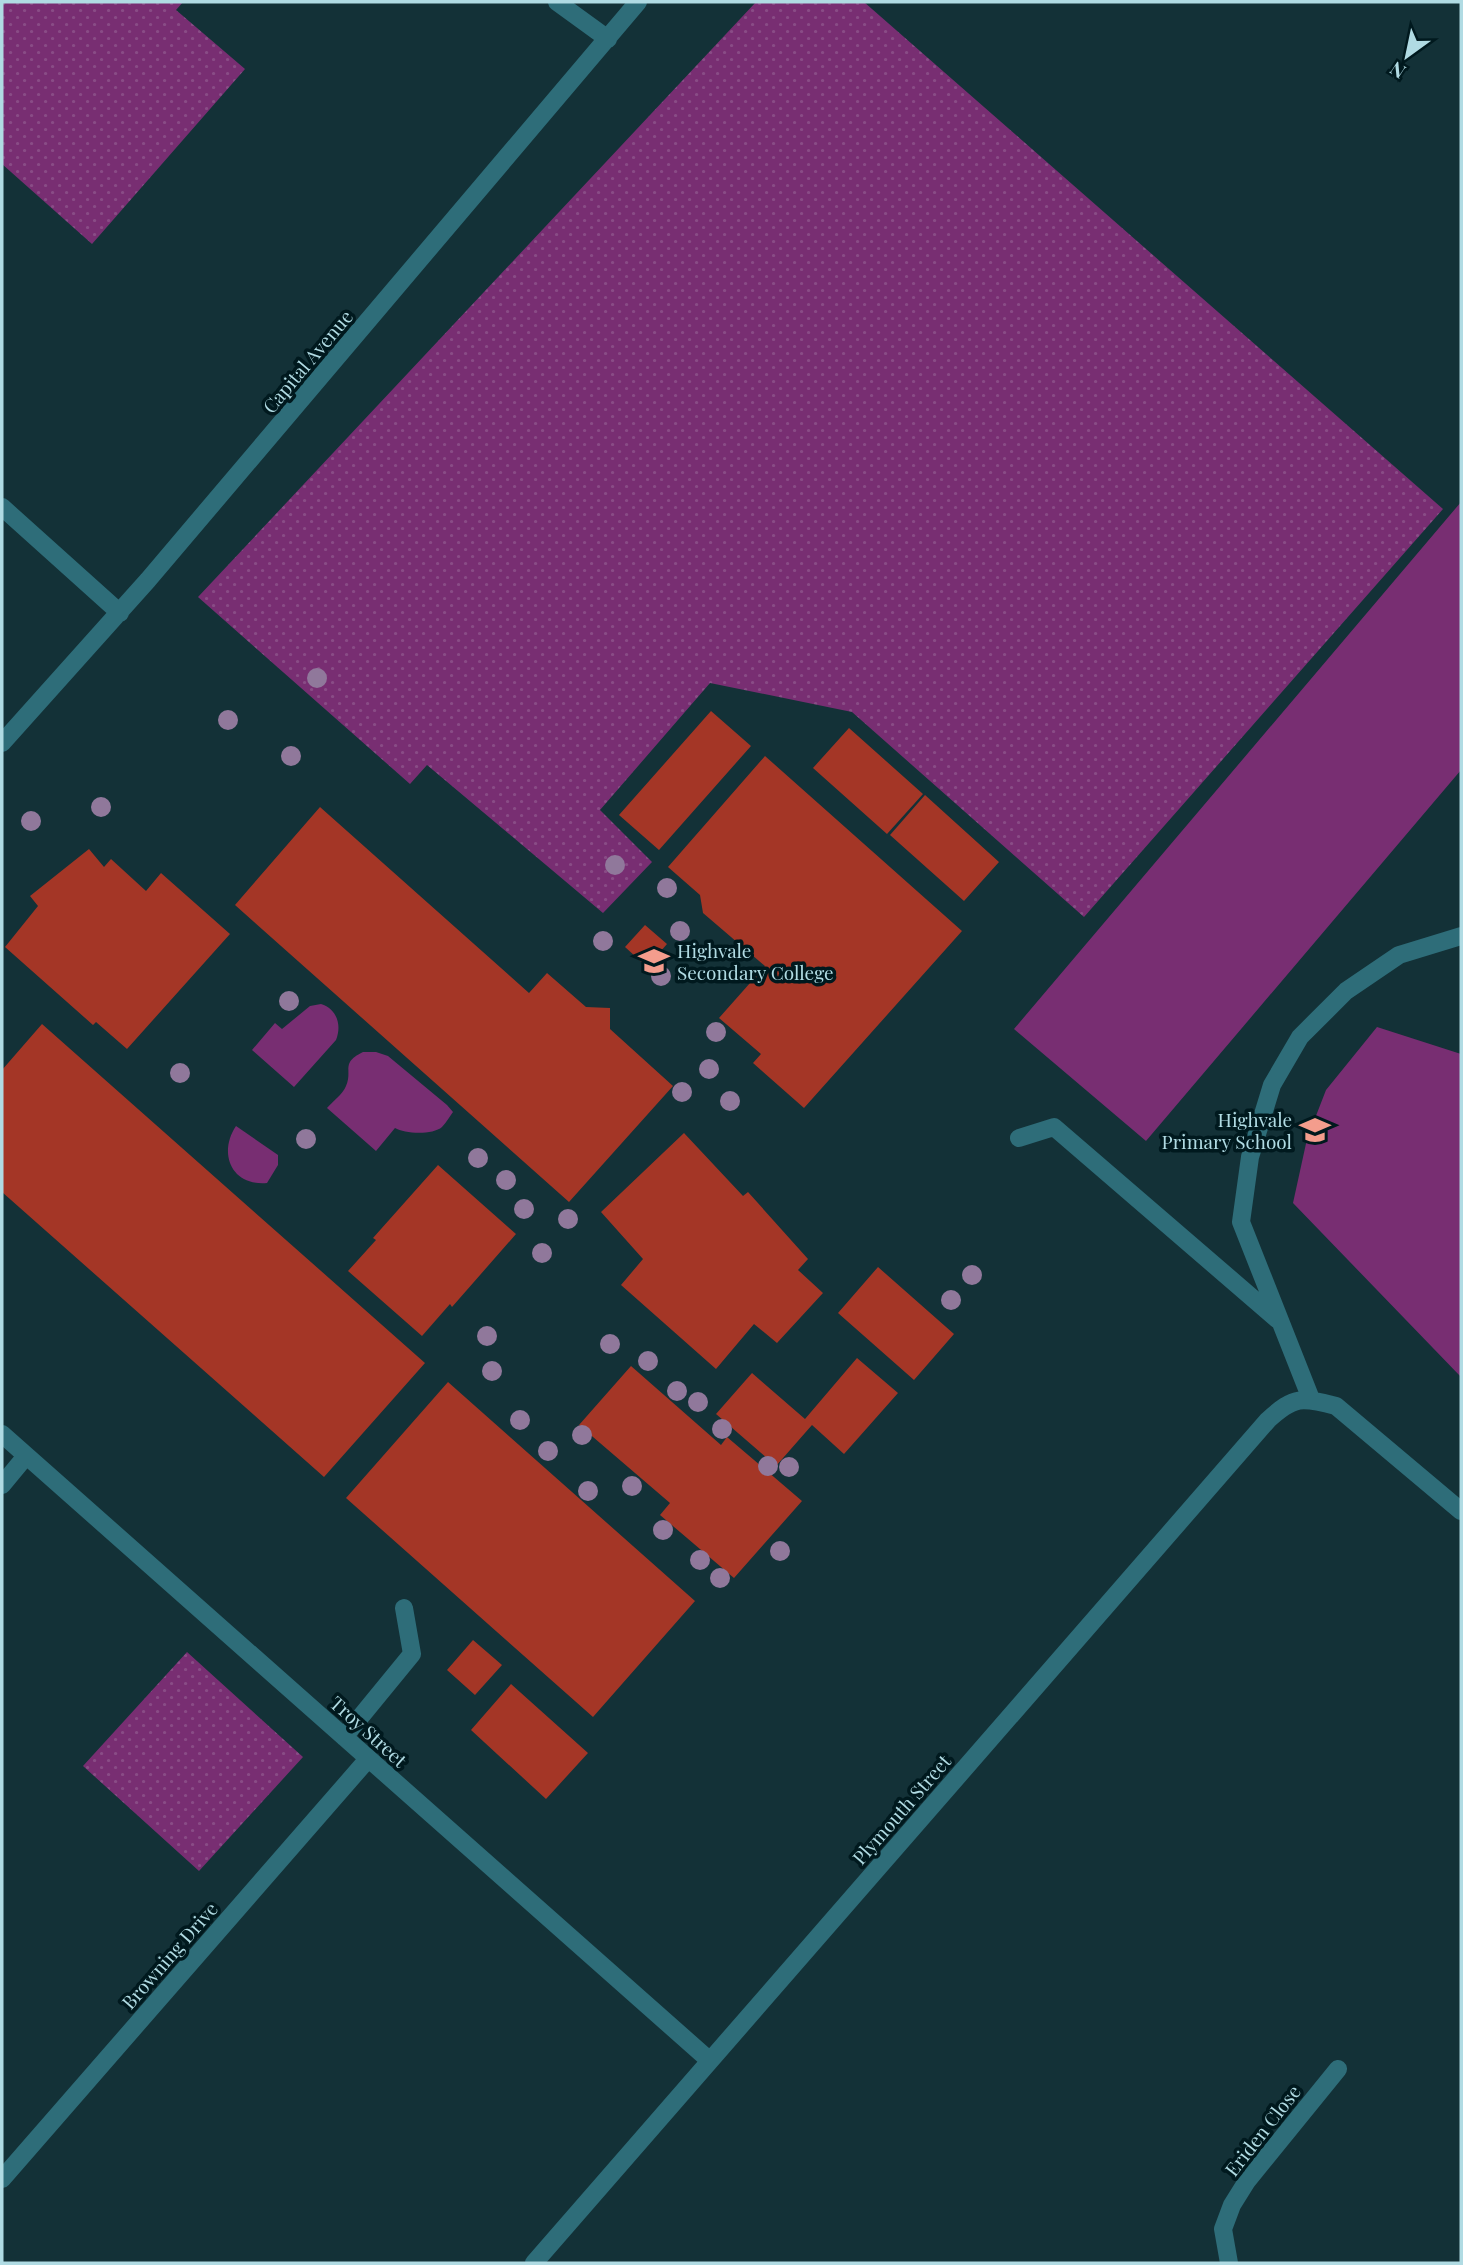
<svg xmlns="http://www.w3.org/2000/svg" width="1463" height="2265" font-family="'Playfair Display',serif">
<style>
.green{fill:#782e72}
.park{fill:url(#park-dots)}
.building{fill:#a43626}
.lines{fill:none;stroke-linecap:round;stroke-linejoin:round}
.minor{stroke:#2e6d79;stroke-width:18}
.tree{fill:#90789b}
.labels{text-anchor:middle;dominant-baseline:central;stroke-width:7;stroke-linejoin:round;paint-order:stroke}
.street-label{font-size:19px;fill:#b0dbe3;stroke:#00191e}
.poi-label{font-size:19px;fill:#b0dbe3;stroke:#00191e;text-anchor:start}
</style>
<defs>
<pattern id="park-dots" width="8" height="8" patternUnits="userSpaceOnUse" patternTransform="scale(1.75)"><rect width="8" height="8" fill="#782e72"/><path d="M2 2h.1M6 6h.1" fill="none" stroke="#894c86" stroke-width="1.8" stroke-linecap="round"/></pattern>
</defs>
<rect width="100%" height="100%" fill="#133137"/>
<path class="green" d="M1461,502V770L1146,1141L1014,1029Z
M321,1004C337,1009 342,1025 336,1040L294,1087L252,1050L275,1023L282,1029L310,1006Z
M1377,1027L1461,1054V1377L1293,1203L1307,1139L1326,1090Z
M363,1052H376L388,1056L447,1105L453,1112C450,1116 446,1123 442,1127C433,1135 405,1134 395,1128L376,1151L327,1108C332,1102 343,1094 346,1086C353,1070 340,1063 363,1052Z
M236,1126L278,1155V1165L267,1183C231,1186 218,1153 236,1126Z"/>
<path class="park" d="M2,2H183L176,10L245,69L92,244L2,164Z
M756,2H864L1443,509L1084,917L852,712L710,683L600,810L652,862L603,913L427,765L410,784L198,597Z
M187,1652L303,1757L199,1871L83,1766Z"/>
<path class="building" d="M711,711L751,746L659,850L619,815Z
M849,728L923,794L887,834L813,768Z
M765,756L962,931L804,1108L753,1063L761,1054L719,1018L765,966L703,913L700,895L668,867Z
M925,795L999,862L964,901L890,835Z
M320,807L529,993L547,973L586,1007L610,1008V1029L673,1086L569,1202L235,905Z
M89,849L104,867L111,859L146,891L161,873L230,934L127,1049L96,1022L93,1025L5,947L38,906L30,896Z
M645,925L667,944L647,967L625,947Z
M42,1024L425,1363L324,1477L2,1192V1070Z
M684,1133L743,1196L748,1192L808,1259L798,1270L823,1293L777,1343L754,1324L716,1369L621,1285L643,1259L601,1212Z
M438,1165L516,1234L452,1307L450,1304L422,1336L348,1271L376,1240L373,1238Z
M878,1267L954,1334L914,1380L838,1313Z
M857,1358L898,1393L844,1454L812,1425L776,1466L716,1414L752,1373L805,1419Z
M631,1366L721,1445L727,1437L802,1501L734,1578L660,1515L670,1503L579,1425Z
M448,1382L695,1601L593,1717L346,1498Z
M473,1640L502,1665L475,1695L447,1670Z
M511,1684L588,1753L546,1799L471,1730Z"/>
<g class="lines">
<path class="minor" d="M557,2L608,39
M2,507L120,613
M2,743L148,580L638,2
M1019,1138L1054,1127L1278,1320
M1311,1399L1241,1222L1250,1157L1272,1085L1300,1037L1346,991L1399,955L1461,936
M2,1434L709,2060
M2,1485L26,1456
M344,1737L412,1654L404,1608
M2,2179L368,1759
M534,2263L1268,1420C1294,1396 1302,1397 1336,1406L1461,1511
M1229,2263L1223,2229L1232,2205L1247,2181L1338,2069"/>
</g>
<g class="tree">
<circle cx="317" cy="678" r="10"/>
<circle cx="228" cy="720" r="10"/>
<circle cx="291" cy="756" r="10"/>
<circle cx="101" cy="807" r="10"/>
<circle cx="31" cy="821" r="10"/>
<circle cx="615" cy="865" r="10"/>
<circle cx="667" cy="888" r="10"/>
<circle cx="680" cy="931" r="10"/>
<circle cx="603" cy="941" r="10"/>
<circle cx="661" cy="976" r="10"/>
<circle cx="289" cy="1001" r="10"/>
<circle cx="716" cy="1032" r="10"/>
<circle cx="709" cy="1069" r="10"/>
<circle cx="180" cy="1073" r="10"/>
<circle cx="682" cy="1092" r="10"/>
<circle cx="730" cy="1101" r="10"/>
<circle cx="306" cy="1139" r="10"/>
<circle cx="478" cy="1158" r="10"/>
<circle cx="506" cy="1180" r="10"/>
<circle cx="524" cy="1209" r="10"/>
<circle cx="568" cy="1219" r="10"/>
<circle cx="542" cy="1253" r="10"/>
<circle cx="972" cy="1275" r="10"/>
<circle cx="951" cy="1300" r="10"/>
<circle cx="487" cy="1336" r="10"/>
<circle cx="610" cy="1344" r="10"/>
<circle cx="648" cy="1361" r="10"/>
<circle cx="492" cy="1371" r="10"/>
<circle cx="677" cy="1391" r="10"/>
<circle cx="698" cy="1402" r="10"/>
<circle cx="520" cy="1420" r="10"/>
<circle cx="722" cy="1429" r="10"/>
<circle cx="582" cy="1435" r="10"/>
<circle cx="548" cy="1451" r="10"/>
<circle cx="768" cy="1466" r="10"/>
<circle cx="789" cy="1467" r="10"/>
<circle cx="632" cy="1486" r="10"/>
<circle cx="588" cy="1491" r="10"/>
<circle cx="663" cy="1530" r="10"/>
<circle cx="780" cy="1551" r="10"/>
<circle cx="700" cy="1560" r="10"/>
<circle cx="720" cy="1578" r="10"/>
</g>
<defs>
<g id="school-bare" transform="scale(2.415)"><path d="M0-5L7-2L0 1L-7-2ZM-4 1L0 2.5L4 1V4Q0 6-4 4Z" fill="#f49d8d" stroke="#00191e" stroke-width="2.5" paint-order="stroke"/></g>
</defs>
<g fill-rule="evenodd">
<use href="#school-bare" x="654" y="961"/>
<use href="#school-bare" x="1315" y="1130"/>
</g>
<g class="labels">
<g class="street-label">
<text transform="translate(307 361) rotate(-50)">Capital Avenue</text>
<text transform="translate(369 1731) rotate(42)">Troy Street</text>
<text transform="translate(901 1809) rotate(-49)">Plymouth Street</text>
<text transform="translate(169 1955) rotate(-49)">Browning Drive</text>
<text transform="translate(1262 2130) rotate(-52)">Eriden Close</text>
</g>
<g class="poi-label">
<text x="677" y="950">Highvale<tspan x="677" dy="22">Secondary College</tspan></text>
<text x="1292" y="1119" text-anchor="end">Highvale<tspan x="1292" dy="22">Primary School</tspan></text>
</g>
</g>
<rect width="1463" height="2265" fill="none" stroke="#b0dbe3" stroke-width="7"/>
<g transform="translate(1407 56) rotate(213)" stroke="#00191e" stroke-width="5" paint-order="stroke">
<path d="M0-5L12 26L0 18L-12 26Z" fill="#b0dbe3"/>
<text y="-10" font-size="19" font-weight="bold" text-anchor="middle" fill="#b0dbe3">N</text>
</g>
</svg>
